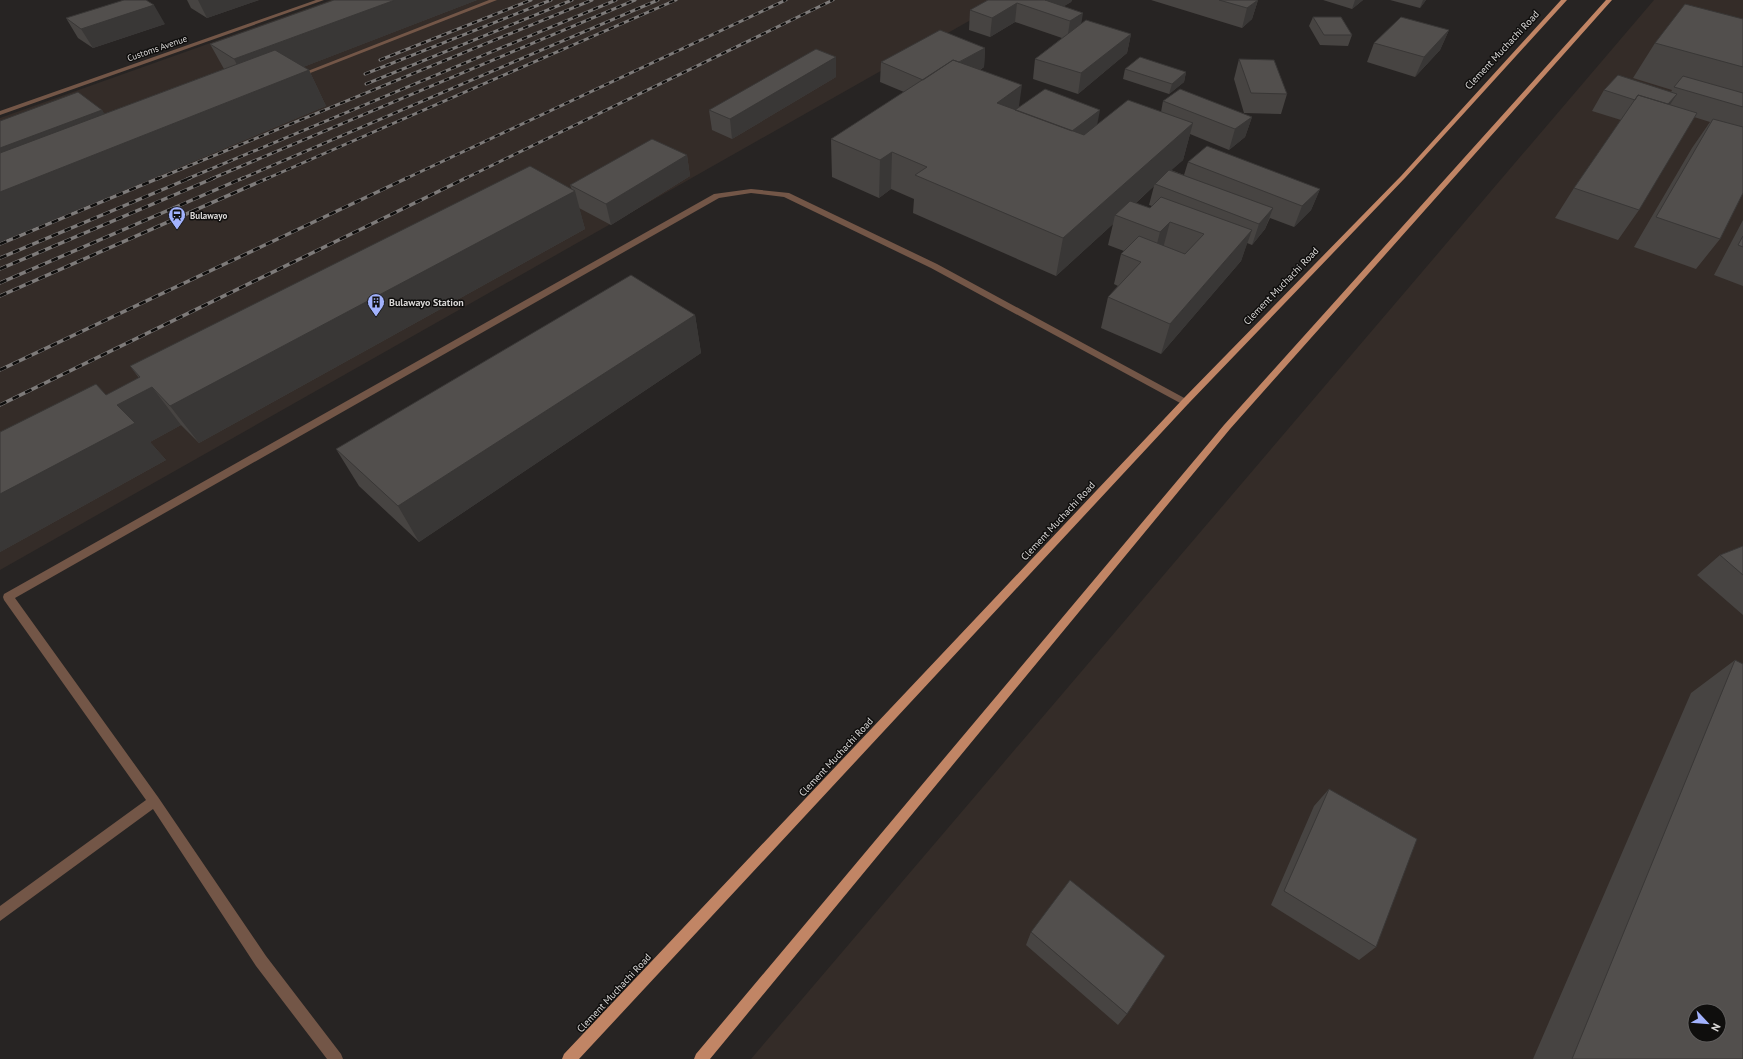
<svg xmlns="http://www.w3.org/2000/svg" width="1743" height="1059" font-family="'PT Sans',sans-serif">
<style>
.built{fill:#342c28;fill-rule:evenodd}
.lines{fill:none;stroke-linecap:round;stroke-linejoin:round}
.minor{fill:#735647;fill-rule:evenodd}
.major{fill:#c18565;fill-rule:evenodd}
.rail-far1-casing{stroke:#7e7b7a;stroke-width:3}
.rail-casing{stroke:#7e7b7a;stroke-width:3.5}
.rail-far1{stroke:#0f0e0d;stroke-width:2;stroke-dasharray:5.5;stroke-linecap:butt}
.rail{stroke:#0f0e0d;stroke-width:2.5;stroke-dasharray:7;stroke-linecap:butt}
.wall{fill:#474442;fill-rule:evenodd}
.shaded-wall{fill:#393736}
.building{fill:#524f4d;stroke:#393736;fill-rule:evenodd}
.labels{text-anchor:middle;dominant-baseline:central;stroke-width:3;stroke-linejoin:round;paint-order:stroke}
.far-street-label{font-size:9px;fill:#d9d7d6;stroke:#0f0e0d}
.far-poi-label{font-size:9px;font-weight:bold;fill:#d9d7d6;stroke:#0f0e0d;text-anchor:start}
.street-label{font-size:10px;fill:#d9d7d6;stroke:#0f0e0d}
.poi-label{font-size:10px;font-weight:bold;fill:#d9d7d6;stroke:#0f0e0d;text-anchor:start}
</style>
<rect width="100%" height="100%" fill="#272423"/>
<path class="built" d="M331,0H1006L0,570V118Z
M1654,0H1743V1059H751ZM1695,1011H1719V1035H1695Z"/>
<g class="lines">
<path class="minor" d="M316,0H324L0,115V111Z
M489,0H497L300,77L295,76Z
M751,189L789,193L937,264L1188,400L1189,402L1188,404H1182L931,268L784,197L751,193L719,198L15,598L158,797L266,956L341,1054L343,1059H327L256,966L153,809L0,921V906L146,800L4,600L3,597L4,594L714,194Z"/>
<path class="major" d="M1561,0H1567L1405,178L1188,404L579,1059H562L564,1054L1182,400L1401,176Z
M1606,0H1612L1230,429L710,1059H694L696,1054L1224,425Z"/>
<g class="rail-far1-casing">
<path id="rail-far1" d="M380,60L531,0
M365,74L551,0
M366,84L572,0
M157,179L592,0
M187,179L616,0
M211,179L635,0
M241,179L658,0
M266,179L676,0
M405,179L786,0
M464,179L833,0"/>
</g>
<g class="rail-casing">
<path id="rail" d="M0,244L159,178
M0,258L190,178
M0,269L214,178
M0,283L243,178
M0,296L268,178
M0,370L407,178
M0,405L466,178"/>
</g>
<use href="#rail-far1" class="rail-far1"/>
<use href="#rail" class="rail"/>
</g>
<path class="wall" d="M187,0H259L207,18L191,8Z
M334,0H477L303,67L309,70L326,106L0,242V121L102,110L104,114L224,69L210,44Z
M988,0H1072L1071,2L1064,6L1081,24L1131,34L1127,53L1078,94L1033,79L1035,59L1062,38L1015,22L990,37L969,30L970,10Z
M1151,0H1258L1252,19L1242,28Z
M1323,0H1363L1352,9Z
M1390,0H1426L1420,8Z
M1313,17L1352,35L1348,46L1320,45L1309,26Z
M66,18L165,24L93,48L78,38Z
M1743,19V193L1720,239L1696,269L1634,247L1692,148L1710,122L1694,117L1639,210L1618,240L1555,218L1574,188L1621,120L1592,111L1604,90L1671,92L1672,90L1633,78L1655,43Z
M1449,30L1440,50L1415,77L1367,62L1374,43Z
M985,48L984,67L980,70L1019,107L1097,125L1161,112L1163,101L1252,117L1245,137L1229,150L1190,134L1183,160L1171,170L1184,175L1188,162L1320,189L1311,210L1294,227L1270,218L1265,229L1252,245L1247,243L1241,261L1161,354L1101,328L1108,297L1118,286L1114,284L1121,254L1124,251L1108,245L1113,224L1056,276L913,213L914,199L891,189L879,198L832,177L831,139L904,92L880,82L881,62ZM1154,186L1149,205L1152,206L1150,208L1136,203Z
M1239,59L1287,94L1281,114L1244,113L1234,79Z
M1125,69L1186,72L1184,82L1169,94L1123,79Z
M836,77L732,139L712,130L709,110Z
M687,155L690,176L611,225L579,208L585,229L199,443L181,425L150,442L166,460L0,552V432L106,395L139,378L130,366L572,190L570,185Z
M1743,220V286L1714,275Z
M695,315L701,353L419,542L359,486L336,449Z
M1743,546V615L1697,575L1720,555Z
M1735,660L1743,1059H1533L1691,693Z
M1329,789L1376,947L1359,960L1271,905L1314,806Z
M1031,932L1127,1014L1118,1025L1026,945Z"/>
<path class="shaded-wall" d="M198,0H259L207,18Z
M395,0H477L249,88L234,59Z
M1046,0H1072L1071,2L1051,14Z
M1258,0L1252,19L1242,28L1247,8Z
M1355,0H1363L1352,9Z
M1423,0H1426L1420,8Z
M1017,3L1015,22L990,37L992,18Z
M154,5L165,24L93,48L81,29Z
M1083,13L1080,32L1067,40L1070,21Z
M1449,30L1440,50L1415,77L1424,57Z
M1131,34L1127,53L1078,94L1081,73Z
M985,48L984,67L925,101L926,81Z
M836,57V77L732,139L730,119Z
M309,70L326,106L0,242V192Z
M1186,72L1184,82L1169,94L1172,84Z
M1022,85L1018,113L997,103Z
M1677,94L1664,114V109Z
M102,110L115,130L13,170L0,152V148Z
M1100,110L1096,131L1066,154L1069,133Z
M1252,117L1245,137L1229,150L1235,129Z
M1193,123L1183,160L1156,184H1155L1154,186L1120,217L1115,215L1113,224L1056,276L1063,238Z
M892,152L891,189L879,198L880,160Z
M687,155L690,176L611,225L606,204Z
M1320,189L1311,210L1294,227L1302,206Z
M575,191L585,229L199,443L170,406Z
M1273,208L1265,229L1252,245L1259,224Z
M1170,222L1162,252L1152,263L1160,232Z
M1252,230L1241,261L1161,354L1170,324Z
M695,315L701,353L419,542L398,506Z
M152,387L181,425L150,442L166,460L0,552V494L117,405Z"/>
<path class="building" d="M124,0H146L154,5L81,29L66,18Z
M334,0H395L234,59L210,44Z
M988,0H1046H1045L1083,13L1070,21L1017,3L992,18L970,10Z
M1219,0H1258L1247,8Z
M1685,4L1743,19V67L1655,43Z
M1313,17H1341L1352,35H1324Z
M1401,17L1449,30L1424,57L1374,43Z
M1086,20L1131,34L1081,73L1035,59Z
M940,30L985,48L959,62L953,60L923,80L881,62Z
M816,49L836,57L730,119L709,110Z
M275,50L309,70L0,192V153Z
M1140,57L1186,72L1172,84L1125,69Z
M1239,59L1274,60L1287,94L1251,93Z
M953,60L1022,85L997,103L1084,135L1128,100L1193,123L1063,238L915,175L927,167L892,152L880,160L831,139Z
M1618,75L1677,94L1668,104L1638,95L1635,100L1604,90Z
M1683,76L1743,93V107L1674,87Z
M1045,89L1100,110L1072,131L1015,110Z
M1180,89L1252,117L1235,129L1163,101Z
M78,92L102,110L0,148V121Z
M1638,95L1697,113L1639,210L1574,188Z
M1713,119L1743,127V193L1720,239L1656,217Z
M652,139L687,155L606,204L570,185Z
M1207,146L1320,189L1302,206L1188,162Z
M530,166L575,191L170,406L152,387L117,405L135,423L0,494V432L96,384L106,395L140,377L130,366Z
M1169,170L1273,208L1259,224L1155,184Z
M1161,197L1252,230L1170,324L1108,297L1141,262L1121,254L1139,236L1185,254L1204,234L1170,222L1160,232L1115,215L1130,201L1150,208Z
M1743,236V247L1738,245Z
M631,275L695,315L398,506L336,449Z
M1743,546V575L1720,555Z
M1735,660L1743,664V1059H1572ZM1695,1011H1719V1035H1695Z
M1329,789L1417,839L1376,947L1284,891Z
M1070,880L1165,956L1127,1014L1031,932Z"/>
<defs>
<g id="station-pin" transform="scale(0.9)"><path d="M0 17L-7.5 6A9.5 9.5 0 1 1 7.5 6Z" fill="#a2b2fd" stroke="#0f0e0d"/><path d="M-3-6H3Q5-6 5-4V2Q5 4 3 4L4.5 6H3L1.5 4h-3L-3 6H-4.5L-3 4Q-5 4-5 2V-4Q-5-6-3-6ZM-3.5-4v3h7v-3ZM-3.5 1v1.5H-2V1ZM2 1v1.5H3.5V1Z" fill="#111"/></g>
<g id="building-pin" transform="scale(0.9)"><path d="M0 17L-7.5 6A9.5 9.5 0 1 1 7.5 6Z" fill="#a2b2fd" stroke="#0f0e0d"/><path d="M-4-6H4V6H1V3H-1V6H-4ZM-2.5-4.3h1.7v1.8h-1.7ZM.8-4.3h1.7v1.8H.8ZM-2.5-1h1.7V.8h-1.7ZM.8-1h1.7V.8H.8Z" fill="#111"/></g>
</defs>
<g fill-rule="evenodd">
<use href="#station-pin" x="177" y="215"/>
<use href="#building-pin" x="376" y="302"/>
</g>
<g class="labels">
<g class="far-street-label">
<text transform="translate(157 48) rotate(-19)">Customs Avenue</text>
</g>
<g class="far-poi-label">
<text x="190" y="215">Bulawayo</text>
</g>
<g class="street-label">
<text transform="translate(1502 50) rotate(-47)">Clement Muchachi Road</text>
<text transform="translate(1281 286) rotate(-46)">Clement Muchachi Road</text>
<text transform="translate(1058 521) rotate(-47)">Clement Muchachi Road</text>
<text transform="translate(836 757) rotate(-47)">Clement Muchachi Road</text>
<text transform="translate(614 993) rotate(-47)">Clement Muchachi Road</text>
</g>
<g class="poi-label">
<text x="389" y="302">Bulawayo Station</text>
</g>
</g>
<g transform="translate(1707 1023) rotate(116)"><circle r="19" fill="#0f0e0d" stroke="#605e5d"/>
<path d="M0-3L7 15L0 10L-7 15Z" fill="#a2b2fd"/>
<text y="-6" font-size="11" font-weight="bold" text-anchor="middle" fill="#d9d7d6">N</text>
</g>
</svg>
